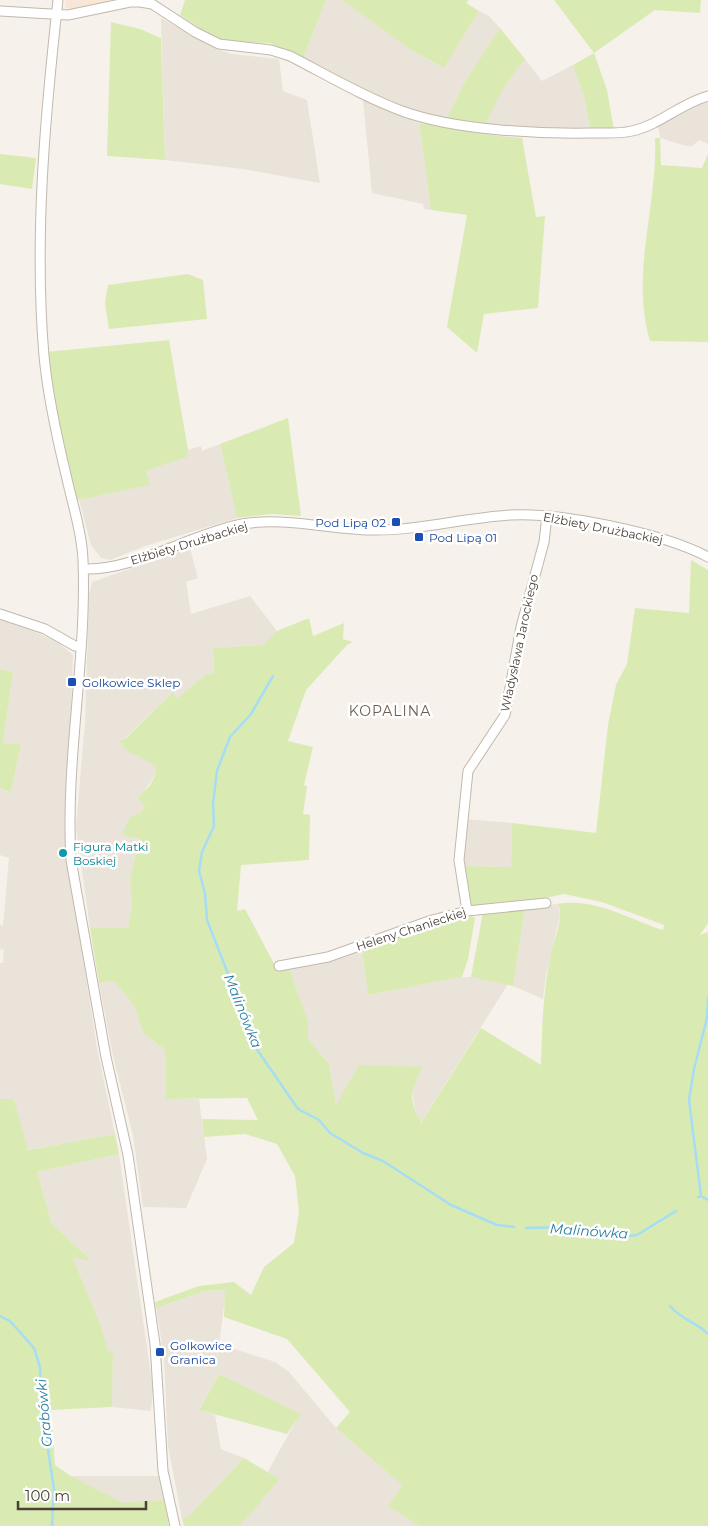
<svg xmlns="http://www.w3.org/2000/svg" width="708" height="1526" font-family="Montserrat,sans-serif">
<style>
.residential{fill:#eae3d9}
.commercial{fill:#f8e6d7}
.green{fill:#d9ebb3}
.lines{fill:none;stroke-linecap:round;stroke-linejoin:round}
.stream{stroke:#a7ddf4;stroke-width:2.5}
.minor-casing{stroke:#c2b8ad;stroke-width:11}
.minor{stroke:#fff;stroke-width:9}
.transit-dot{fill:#1a4fb4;stroke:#fff;stroke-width:2}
.culture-dot{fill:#0f9aa8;stroke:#fff;stroke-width:2}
.labels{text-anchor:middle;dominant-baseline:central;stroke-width:5;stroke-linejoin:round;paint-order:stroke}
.transit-label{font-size:12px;fill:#164399;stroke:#fff;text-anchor:start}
.street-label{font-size:12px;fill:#4b4138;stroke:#fff}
.culture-label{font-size:12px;fill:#0d838f;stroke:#fff;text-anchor:start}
.neighbourhood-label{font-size:14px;letter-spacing:1px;fill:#6e5e4f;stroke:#fff}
.water-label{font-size:14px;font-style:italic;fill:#287ea2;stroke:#fff}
</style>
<rect width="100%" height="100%" fill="#f6f1eb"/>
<path class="residential" d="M326,0H342L408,48L444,68L479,11L489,16L500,28L465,81L447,118L419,114L380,98L303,59Z
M161,18L217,49L231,54L279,59L283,91L307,100L320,183L243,169L165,160Z
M525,59L542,81L573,65L584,97L591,131L512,129L486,125L497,97L510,77Z
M363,100L419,123L431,210L424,209L423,204L372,193Z
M708,100V144L699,140L692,146H686L660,138L658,125L680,111Z
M220,444L237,518L145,546L110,560L101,558L91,545L79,500L149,485L146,471L186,457L188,450L201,446L202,451Z
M190,548L198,578L186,582L191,614L250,596L277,631L264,645L213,648L214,674H207L177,698L171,694L124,739L119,740L155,766L156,774L139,798L145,806L123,835L140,838L130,877L132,904L128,928H90L76,827L85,723L89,595L92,582Z
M0,617L58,642L73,655L66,848L97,1048L115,1134L27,1150L14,1099H0V963H3L4,950L0,949V925L3,926L9,858L0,855V788L11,792L21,744L3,743L13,672L0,669Z
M464,819L512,823L511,867L463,866Z
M557,904L560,915L546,975L543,999L513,986L525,908Z
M362,949L368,995L462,977H471L508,984L420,1124L414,1106L412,1088L423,1067L336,1106L329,1064L308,1039V1021L289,968Z
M114,981L135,1007L143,1033L165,1050L167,1099H199L207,1159L186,1208L143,1207L133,1135L113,1056L99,983Z
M119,1154L153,1389L151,1411L112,1407L113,1352H108L101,1326L73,1258L90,1259L52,1224L37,1172Z
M226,1290L219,1344L275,1362L289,1372L336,1428L402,1485L388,1506L419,1526H238L249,1516L278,1479L267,1473L300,1414L219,1374L199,1409L215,1415L221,1449L244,1458L188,1517L182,1519L168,1446L164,1356L156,1308L205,1291Z
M71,1476H159L164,1500L123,1504Z"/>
<path class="commercial" d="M66,0H114L81,10L65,8Z"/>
<path class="green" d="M185,0H326L303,59L270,43L236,42L214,38L180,15Z
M342,0H469L466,3L479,11L444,68L408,48Z
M554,0H701L700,13L655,10L594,53L607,90L614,130L591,131L584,97L573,65L594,53Z
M111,22L140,29L161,38L165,160L107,156Z
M500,28L525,59C507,80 496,100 486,125L447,118L465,81Z
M419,123L499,136L522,138L536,217L545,216L538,308L484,314L477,353L447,327L467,215L431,210Z
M655,138H660L661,165L702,168L708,154V342L650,341C630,272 658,206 655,138Z
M0,154L36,158L32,189L0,184Z
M188,274L203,280L207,319L109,329L105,303L108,285Z
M169,340L188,450L187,457L146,471L150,485L79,500L74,496L58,434L46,352Z
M288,418L301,516L272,514L237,518L220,444Z
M691,560L708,570V923L700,935L708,932V1526H419L388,1506L402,1485L336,1428L350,1412L287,1339L224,1317L225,1290L205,1291L156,1308L155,1302L199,1286L234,1282L251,1295L264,1267L294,1243L299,1212L295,1176L277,1144L245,1134L204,1137L202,1119L258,1120L247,1098L166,1099L165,1050L143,1033L135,1007L114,981L99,983L90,928H128L132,904L130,877L140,839L122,835L130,817L140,813L145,806L138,798L150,785L156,774L155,766L137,755L130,754L119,740L125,739L172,693L177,698L207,674H214L213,648L263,645L277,631L309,618L313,636L344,623L343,639L353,642L347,645L306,690L288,741L313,747L304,785L307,787L303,814L310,815L309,860L241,865L237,911L245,909L278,971L289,968L308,1021V1039L329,1064L336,1105L359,1065L423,1067C410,1091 408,1098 421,1123L481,1028L541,1065C542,1026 543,988 552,949C555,937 565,915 557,904C595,897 628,919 663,930L664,925L602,902L564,894L536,900L469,907L463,866L511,867L512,823L596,833L608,725L616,685L627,664L635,608L689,613Z
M0,669L13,672L3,743L21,744L11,792L0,788Z
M525,908L513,986L471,977L483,912Z
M469,914L475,918L468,959L462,977L368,995L362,949L429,923Z
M0,1099H14L28,1150L115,1134L119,1154L37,1172L52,1224L91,1260L73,1258L101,1326L108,1351L113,1352L112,1407L51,1410L55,1465L71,1476L123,1503L164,1500L169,1526H0Z
M219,1374L301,1414L287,1434L199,1410Z
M244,1458L279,1479L249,1516L238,1526H184L182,1519L188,1517Z"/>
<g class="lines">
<path class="stream" d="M273,676L251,714L230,737L217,771L213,804L214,826L202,852L199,871L205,893L207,920L234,989L244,1006L256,1048L298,1109L319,1120L330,1133L363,1153L383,1161L451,1205L497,1225L514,1227
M701,1196L689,1100L694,1069L707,1018L708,998
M698,1197L701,1196L708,1200
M526,1228L574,1227L630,1236L637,1235L676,1211
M670,1306C682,1320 696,1322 708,1334
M0,1316L10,1321L34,1348L40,1367L42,1428L47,1443L54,1489L52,1526"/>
<g class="minor-casing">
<path id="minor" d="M58,0C45,117 34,238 44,356C48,398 57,438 67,479C73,506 82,533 83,560C87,660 65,760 71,860L106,1057L128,1155L155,1344L163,1471L175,1526
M0,11L68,15L130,2H140L152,4L195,32L219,44L271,50L290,56C327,75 364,97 402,111C454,130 536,134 591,133C604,133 619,134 632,131C660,125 681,103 708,96
M83,569C134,571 191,534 242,524C285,517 328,529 370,530C417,531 463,518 510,515C560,512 663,533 708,557
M0,614L45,629L75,646L81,647
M467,911L459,860L468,771L505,715L521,627L544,542L547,516
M279,966L328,957L432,920L467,911L546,903"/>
</g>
<use href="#minor" class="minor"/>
</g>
<g class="transit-dot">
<rect x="391" y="517" width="10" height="10" rx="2.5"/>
<rect x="414" y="532" width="10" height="10" rx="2.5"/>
<rect x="67" y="677" width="10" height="10" rx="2.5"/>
<rect x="155" y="1347" width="10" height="10" rx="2.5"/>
</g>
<circle class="culture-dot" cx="63" cy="853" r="5"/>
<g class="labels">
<g class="transit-label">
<text x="386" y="522" text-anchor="end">Pod Lipą 02</text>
<text x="429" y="537">Pod Lipą 01</text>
<text x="82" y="682">Golkowice Sklep</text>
<text x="170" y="1345">Golkowice<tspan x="170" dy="14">Granica</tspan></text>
</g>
<g class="street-label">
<text transform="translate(603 528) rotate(11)">Elżbiety Drużbackiej</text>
<text transform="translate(189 543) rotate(-17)">Elżbiety Drużbackiej</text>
<text transform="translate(519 643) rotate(-78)">Władysława Jarockiego</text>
<text transform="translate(411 929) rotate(-18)">Heleny Chanieckiej</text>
</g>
<g class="culture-label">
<text x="73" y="846">Figura Matki<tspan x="73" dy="14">Boskiej</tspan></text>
</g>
<g class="neighbourhood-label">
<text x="390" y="711">KOPALINA</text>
</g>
<g class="water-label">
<text transform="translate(243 1011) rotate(68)">Malinówka</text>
<text transform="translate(589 1231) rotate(4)">Malinówka</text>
<text transform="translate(44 1413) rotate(-95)">Grabówki</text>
</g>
</g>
<path d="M18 1501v8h128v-8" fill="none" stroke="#4b4138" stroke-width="2.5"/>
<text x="25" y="1501" font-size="15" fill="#4b4138" stroke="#ffffff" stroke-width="4" paint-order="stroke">100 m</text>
</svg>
